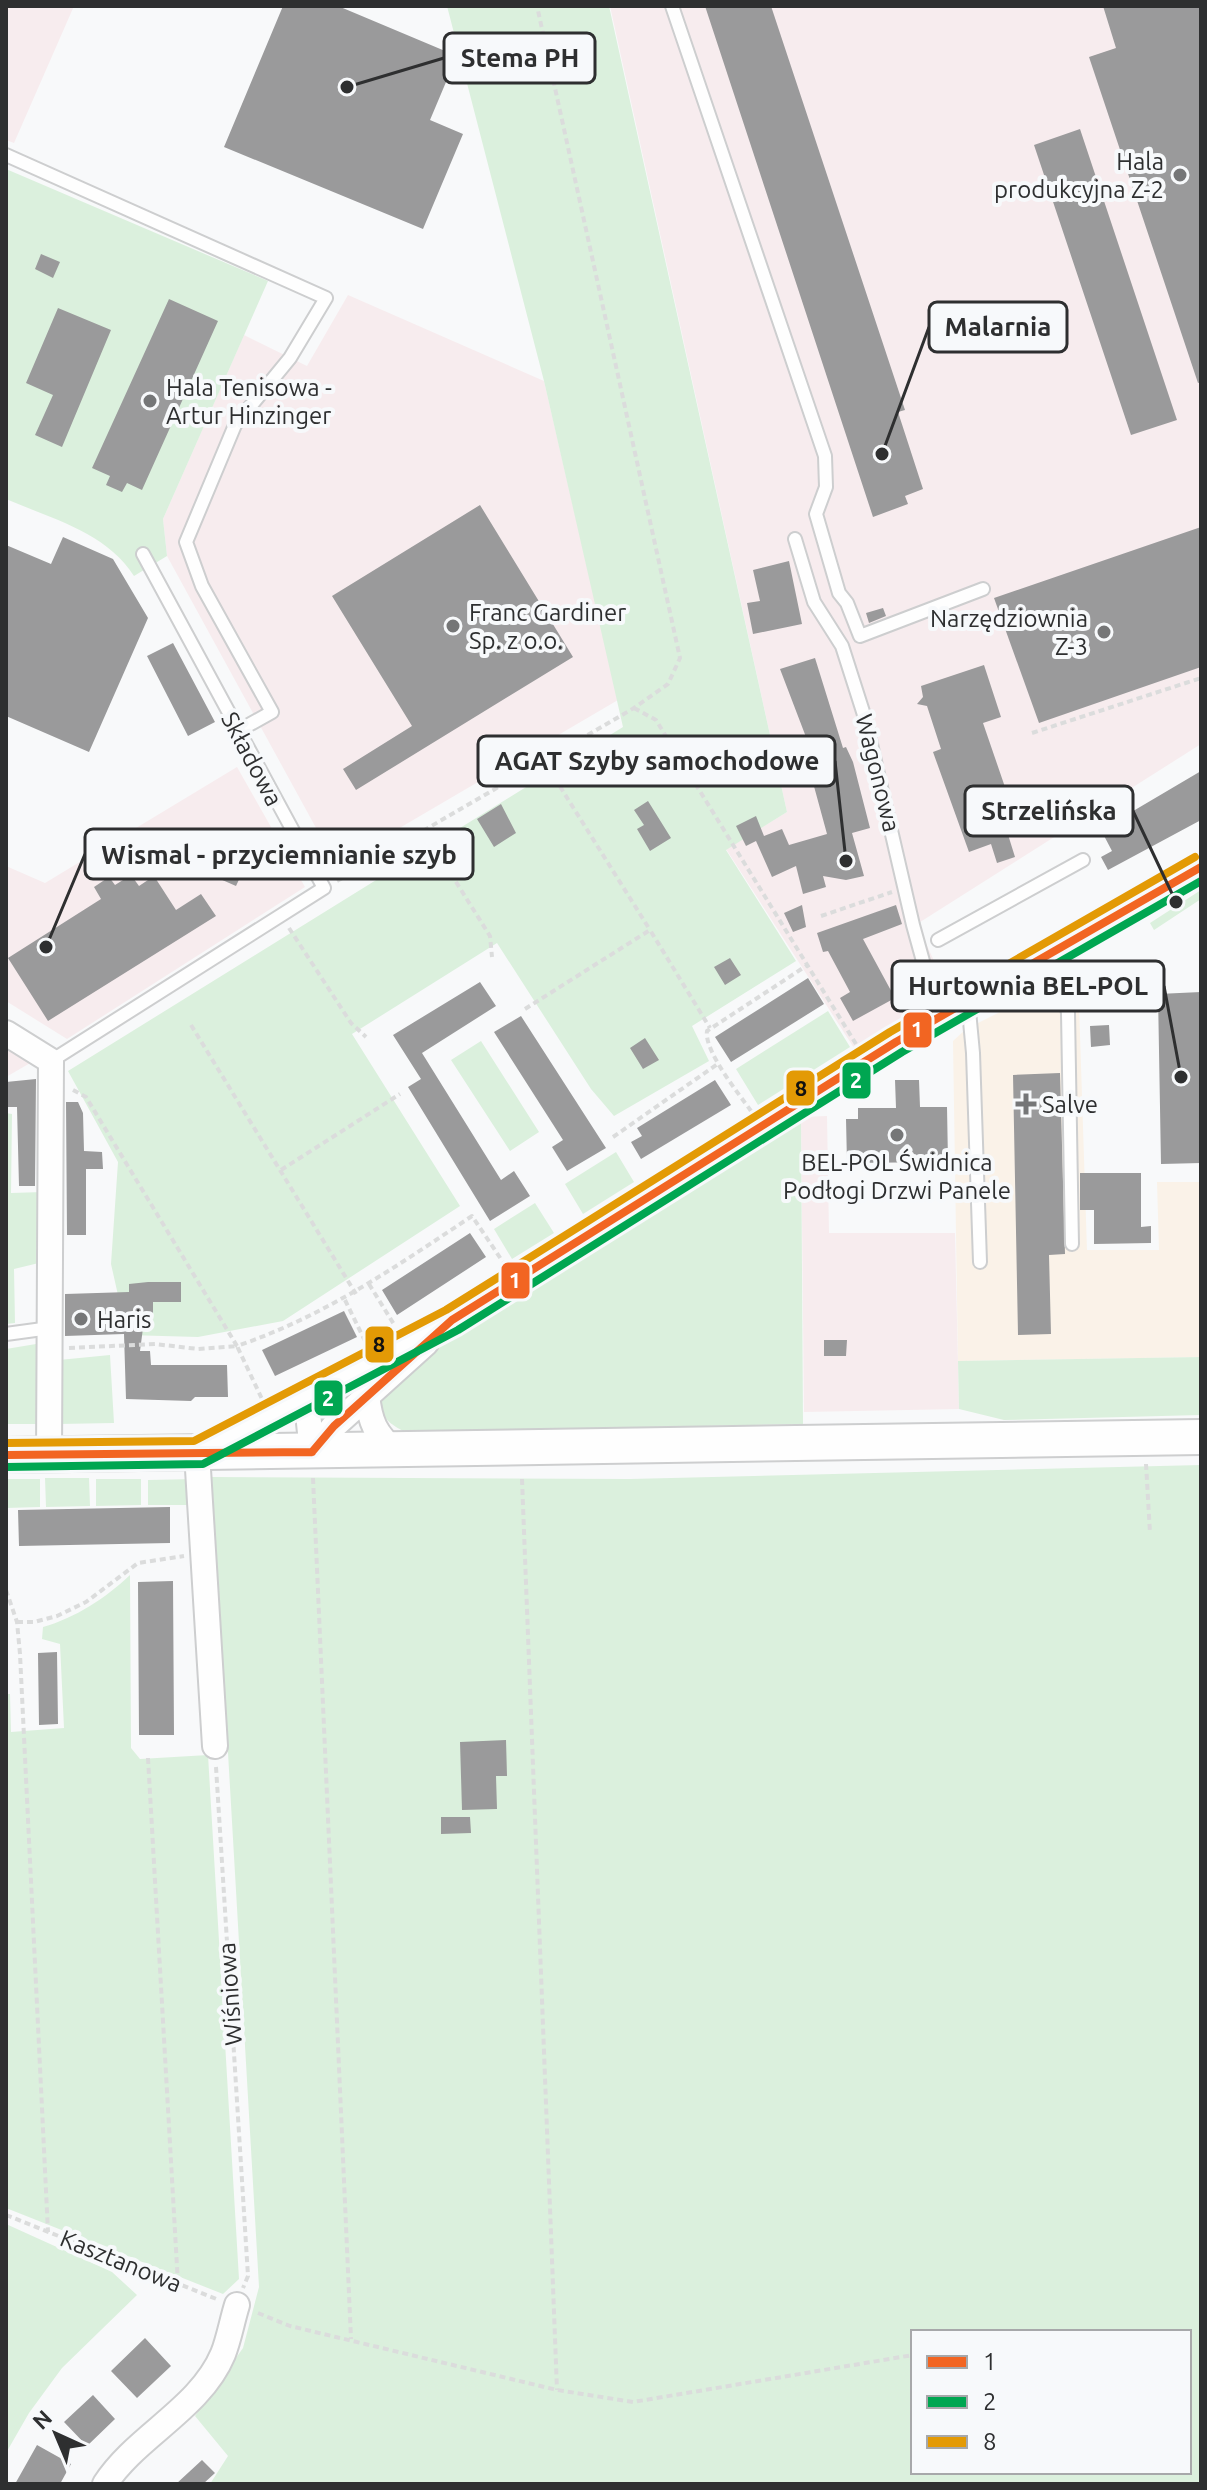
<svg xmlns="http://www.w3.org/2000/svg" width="1207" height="2490" font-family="Ubuntu,sans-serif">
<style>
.industrial{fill:#f7ecee}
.medical{fill:#faf2e8}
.green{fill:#dbf0dd;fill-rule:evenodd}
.building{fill:#9a9a9b}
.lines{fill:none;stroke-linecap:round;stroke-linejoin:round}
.service-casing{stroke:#cdcecf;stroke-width:16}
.minor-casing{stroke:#cdcecf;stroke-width:28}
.secondary-casing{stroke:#cdcecf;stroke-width:38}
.path{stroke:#dbdcdc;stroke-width:4;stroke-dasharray:6 4;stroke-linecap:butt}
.service{stroke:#fefefe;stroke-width:12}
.minor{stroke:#fefefe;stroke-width:24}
.secondary{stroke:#fefefe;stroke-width:34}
.bus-1-casing{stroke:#f7f9fb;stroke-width:14}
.bus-2-casing{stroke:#f7f9fb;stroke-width:14}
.bus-3-casing{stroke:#f7f9fb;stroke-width:14}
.bus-1{stroke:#f26522;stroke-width:8}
.bus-2{stroke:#00a651;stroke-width:8}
.bus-3{stroke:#e39a05;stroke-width:8}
.poi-dot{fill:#757677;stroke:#f7f9fb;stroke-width:3}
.labels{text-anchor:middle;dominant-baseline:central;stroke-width:8;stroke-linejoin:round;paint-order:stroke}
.poi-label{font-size:24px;fill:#2e2f30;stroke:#f7f9fb;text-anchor:start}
.street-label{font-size:24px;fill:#2e2f30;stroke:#f7f9fb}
.leader{fill:none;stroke:#2e2f30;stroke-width:3}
.callout-dot{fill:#2e2f30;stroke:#f7f9fb;stroke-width:3}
.callout{fill:#f7f9fb;stroke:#2e2f30;stroke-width:3}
.callout-label{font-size:26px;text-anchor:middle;font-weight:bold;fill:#2e2f30}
.line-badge{stroke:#f7f9fb;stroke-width:3}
.badge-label{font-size:22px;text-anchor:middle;font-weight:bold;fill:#fff}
.pale-badge-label{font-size:22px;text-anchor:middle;font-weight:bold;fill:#111}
</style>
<rect width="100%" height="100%" fill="#f8f9fa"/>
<path class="industrial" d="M6,6H74L14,143L6,140Z
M610,6H1201V744L917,924L947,989L854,1048L726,849L787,812Z
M348,295L544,381L618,700L362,850L321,837L167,556L163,519L244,335L307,366Z
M237,767L305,887L67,1039L6,1001V866L45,883Z
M6,1046L32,1062L6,1077Z
M827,1116L829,1233H955L959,1409L804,1412L801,1117Z"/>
<path class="medical" d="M1078,973L1087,1250H1159L1157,1182H1201V1357L958,1361L953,1041L966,1029Z"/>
<path class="green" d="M447,6H609L787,812L726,850L796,961L692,1026L709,1061L614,1116L591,1089L497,943L352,1034L460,1206L283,1321L198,1337L127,1335L111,1264L118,1162L68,1071L623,727L544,381Z
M6,169L268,281L163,519L167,556L134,576C106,532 52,519 6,499Z
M1201,890V899L1154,930L1150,923Z
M828,1011L850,1047L758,1105L736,1069Z
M481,1041L539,1132L510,1151L451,1060Z
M6,1113L12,1114L11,1193L43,1192V1262L14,1269L15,1323L6,1324Z
M801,1117L803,1424L405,1432C389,1423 381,1419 382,1399L422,1360L473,1323Z
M616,1152L634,1182L583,1214L565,1184Z
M535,1203L554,1233L512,1259L494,1229Z
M42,1343L41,1424H6V1349Z
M110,1355L114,1423L59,1424V1360Z
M1201,1357V1415L1004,1420L959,1409L958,1361Z
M1201,1465V2484H210L228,2456L195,2416L243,2348L259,2287L212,1477L630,1479ZM913,2332H1189V2472H913Z
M45,1478H89L90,1506L46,1507Z
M6,1479H40V1507L6,1508Z
M96,1479H141V1505L96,1506Z
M194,1479L195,1505H148V1480Z
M130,1575L131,1748L140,1759L208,1755L239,2279L223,2294L6,2208V1694H10L11,1732L64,1728L60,1644L42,1639L43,1627C75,1618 106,1598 130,1575Z
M6,2224L112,2272L137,2295L62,2368L29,2413L6,2453Z"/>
<path class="building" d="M283,6H338L457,56L430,120L463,134L423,229L224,147Z
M705,6H771L905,410L898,412L923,489L905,496L908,504L873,517Z
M1103,6H1201V382L1198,383L1089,57L1116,48Z
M1080,129L1177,420L1131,435L1034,145Z
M41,254L60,262L53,278L35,269Z
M169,299L218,321L142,490L127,483L122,492L106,485L110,476L92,468Z
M58,308L111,330L62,447L35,435L53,395L26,383Z
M480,505L573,657L356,790L343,769L412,726L332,596Z
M1201,527V667L1039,723L994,598Z
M63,537L113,559L148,618L89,752L6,716V545L51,564Z
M789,561L802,624L753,634L747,603L760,601L753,570Z
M883,608L886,616L869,623L866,613Z
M173,643L215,722L188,736L147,656Z
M815,658L843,748L846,747L853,762L870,828L852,833L864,876L846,880L823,876L826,887L803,894L796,866L772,877L756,841L746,846L736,826L756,816L764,836L782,829L789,845L827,834L809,768L814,767L810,759L814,758L780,669Z
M984,665L1001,717L983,723L1017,822L1005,825L1015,857L997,863L991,844L969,852L933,752L941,749L927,706L917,704L923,697L921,686Z
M1201,771V820L1108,870L1101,857L1112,851L1101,830Z
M648,801L671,838L650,851L637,829L644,825L634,810Z
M501,804L516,833L494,847L477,819Z
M211,856L243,871L236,886L204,872Z
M131,875L139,886L154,876L176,910L201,894L216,916L48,1021L8,958L101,899L94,887L109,877L115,885Z
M802,905L806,927L793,932L784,913Z
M896,905L902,924L863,939L895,998L853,1021L840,998L850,992L828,951L823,952L817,933Z
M730,958L741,975L725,985L714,967Z
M808,978L824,1004L731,1062L715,1037Z
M480,982L496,1006L422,1053L501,1180L514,1171L530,1196L490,1221L408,1087L421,1079L393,1035Z
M1201,992V1163L1161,1164L1158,994Z
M521,1016L606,1148L567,1171L552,1147L563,1140L494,1032Z
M1109,1025L1110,1045L1091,1047L1090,1026Z
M645,1038L659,1060L643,1069L630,1048Z
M1060,1073L1065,1254L1049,1255L1051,1334L1018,1335L1013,1075Z
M36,1079L35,1186H19L17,1107H6V1082Z
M715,1080L731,1105L641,1159L631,1142L642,1136L637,1128Z
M895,1080H919L920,1107H947L948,1162L847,1163L846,1119H858V1108H896Z
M66,1102H78L83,1113L84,1151L102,1152L103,1169H86V1235H67Z
M1080,1173H1141V1227L1151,1226V1243L1094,1244V1210H1080Z
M470,1233L486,1257L397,1315L382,1290Z
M148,1282H181V1302H153V1313H145L140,1351H150L151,1365H227L228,1397H195L191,1401L126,1399L124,1334L65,1336V1294L129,1292V1284Z
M344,1311L357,1337L275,1376L262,1350Z
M824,1340H847L846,1356H824Z
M170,1507V1543L19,1546L18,1510Z
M173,1581L174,1735H139L138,1582Z
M57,1652L58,1724L39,1725L38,1653Z
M506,1740L507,1776H496L497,1809L462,1810L460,1742Z
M441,1817H470L471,1833L441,1834Z
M145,2338L171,2366L137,2398L111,2371Z
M93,2395L115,2419L87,2446L64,2422Z
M37,2445L71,2464L60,2484H15Z
M202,2460L215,2473L203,2484H176Z"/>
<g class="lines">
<g class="service-casing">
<path id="service" d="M672,6L825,456L826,487L816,514L839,593L847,603L860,636L983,589
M6,155L326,298L290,358L235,425L186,542L202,586L272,712L238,731
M795,539L814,602L842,646L865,718L913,925L926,972L945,1013
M938,940L1083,860
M1055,951L1068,1013L1072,1244
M968,1000L973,1053L980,1262
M51,1061L324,888L143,554
M6,1334L50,1328"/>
</g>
<g class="minor-casing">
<path id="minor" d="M6,1033L51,1061L49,1455
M306,1394L312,1452
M367,1395C370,1422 375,1434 396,1452
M312,1452L334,1426L426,1343
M215,1746L197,1453L452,1320L896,1042L1201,867
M105,2484C136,2436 200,2409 223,2354C229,2339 232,2321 237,2305"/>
</g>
<g class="secondary-casing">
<path id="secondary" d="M6,1455L1201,1437"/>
</g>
<path class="path" d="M634,708L656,720L856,1044
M1032,733L1201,678
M544,761L650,930
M424,831L490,936L492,957
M337,881L634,708L668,684L680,658L537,6
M821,916L892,892
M289,928L351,1023L366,1037
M525,1009L650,930L710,1028
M191,1025L356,1294
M73,1090L86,1097L237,1346C325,1316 397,1266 472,1216L505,1265
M751,1111C739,1094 704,1051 707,1031L806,966
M613,1137L719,1063
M281,1170L400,1094
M369,1284L395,1326
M345,1300L365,1341
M69,1348L155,1344L198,1349L237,1346L262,1399
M1146,1464L1150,1533
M313,1478L351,2339
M522,1479L557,2390
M6,1590L17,1622L20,1654L48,2232
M17,1622H34L57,1616L86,1602L138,1563L184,1556
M148,1758L178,2284
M216,1767L248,2276L243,2288
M6,2215L219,2300
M258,2313L290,2326L557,2390L633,2402L913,2355"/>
<use href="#service" class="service"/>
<use href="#minor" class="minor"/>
<use href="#secondary" class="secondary"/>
<g class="bus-1-casing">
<path id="bus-1" d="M312,1452L334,1426L452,1320L896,1042L1201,867
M6,1455L312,1452"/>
</g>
<g class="bus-2-casing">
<path id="bus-2" d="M6,1467L203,1464L458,1330L902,1052L1201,881"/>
</g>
<g class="bus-3-casing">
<path id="bus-3" d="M6,1443L194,1441L446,1310L890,1032L1195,857"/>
</g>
<use href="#bus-1" class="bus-1"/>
<use href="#bus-2" class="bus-2"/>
<use href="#bus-3" class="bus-3"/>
</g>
<g class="poi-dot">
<circle cx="1180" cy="175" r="8"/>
<circle cx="150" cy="401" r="8"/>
<circle cx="453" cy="626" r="8"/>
<circle cx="1104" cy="632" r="8"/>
<path d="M1022 1092h8v8h8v8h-8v8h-8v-8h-8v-8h8z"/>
<circle cx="897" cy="1135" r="8"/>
<circle cx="81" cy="1319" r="8"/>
</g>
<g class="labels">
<g class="poi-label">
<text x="1164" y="161" text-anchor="end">Hala<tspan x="1164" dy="28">produkcyjna Z-2</tspan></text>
<text x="166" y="387">Hala Tenisowa -<tspan x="166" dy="28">Artur Hinzinger</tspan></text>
<text x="469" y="612">Franc Gardiner<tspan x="469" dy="28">Sp. z o.o.</tspan></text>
<text x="1088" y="618" text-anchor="end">Narzędziownia<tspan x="1088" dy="28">Z-3</tspan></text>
<text x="1042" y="1104">Salve</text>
<text x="897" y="1162" text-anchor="middle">BEL-POL Świdnica<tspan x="897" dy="28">Podłogi Drzwi Panele</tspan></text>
<text x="97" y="1319">Haris</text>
</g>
<g class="street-label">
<text transform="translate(252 759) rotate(62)">Składowa</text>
<text transform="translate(878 773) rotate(76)">Wagonowa</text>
<text transform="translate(230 1994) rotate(-94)">Wiśniowa</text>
<text transform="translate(121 2261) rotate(22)">Kasztanowa</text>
</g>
</g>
<path class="leader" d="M347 87L444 58M882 454L929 327M846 861L835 761M1176 902L1133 811M46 947L85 854M1181 1077L1164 986"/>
<g class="callout-dot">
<circle cx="347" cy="87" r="8"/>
<circle cx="882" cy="454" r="8"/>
<circle cx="846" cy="861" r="8"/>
<circle cx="1176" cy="902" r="8"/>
<circle cx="46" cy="947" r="8"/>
<circle cx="1181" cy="1077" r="8"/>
</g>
<g class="callout">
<rect x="444" y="33" width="151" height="50" rx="8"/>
<rect x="929" y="302" width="138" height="50" rx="8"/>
<rect x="478" y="736" width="357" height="50" rx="8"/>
<rect x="965" y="786" width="168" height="50" rx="8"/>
<rect x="85" y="829" width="388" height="50" rx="8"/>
<rect x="892" y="961" width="272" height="50" rx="8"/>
</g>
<g class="callout-label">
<text x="520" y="67">Stema PH</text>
<text x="998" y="336">Malarnia</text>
<text x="657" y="770">AGAT Szyby samochodowe</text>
<text x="1049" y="820">Strzelińska</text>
<text x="279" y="864">Wismal - przyciemnianie szyb</text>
<text x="1028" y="995">Hurtownia BEL-POL</text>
</g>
<g class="line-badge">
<rect x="902" y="1011" width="31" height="38" rx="8" fill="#f26522"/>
<rect x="841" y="1061" width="31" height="39" rx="8" fill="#00a651"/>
<rect x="785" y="1069" width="31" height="38" rx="8" fill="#e39a05"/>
<rect x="500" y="1261" width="31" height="39" rx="8" fill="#f26522"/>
<rect x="364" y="1325" width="31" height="39" rx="8" fill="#e39a05"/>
<rect x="313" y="1379" width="31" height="38" rx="8" fill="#00a651"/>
</g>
<g class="badge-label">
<text x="917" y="1037">1</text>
<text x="856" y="1088">2</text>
<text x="515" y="1288">1</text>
<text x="328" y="1406">2</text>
</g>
<g class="pale-badge-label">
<text x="801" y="1096">8</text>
<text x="379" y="1352">8</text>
</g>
<rect width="1207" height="2490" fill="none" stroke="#2e2f30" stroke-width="16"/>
<rect x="911" y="2330" width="280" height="144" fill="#f7f9fb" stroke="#a7a8aa" stroke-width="2"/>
<rect x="927" y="2356" width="40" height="12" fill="#f26522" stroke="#a7a8aa" stroke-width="2"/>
<text x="983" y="2370" font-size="24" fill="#2e2f30">1</text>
<rect x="927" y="2396" width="40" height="12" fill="#00a651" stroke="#a7a8aa" stroke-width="2"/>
<text x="983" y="2410" font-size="24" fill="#2e2f30">2</text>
<rect x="927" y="2436" width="40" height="12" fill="#e39a05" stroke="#a7a8aa" stroke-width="2"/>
<text x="983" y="2450" font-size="24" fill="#2e2f30">8</text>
<g transform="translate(56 2434) rotate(316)" stroke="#f7f9fb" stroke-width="6" paint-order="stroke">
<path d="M0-6L14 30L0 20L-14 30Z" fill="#2e2f30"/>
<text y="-12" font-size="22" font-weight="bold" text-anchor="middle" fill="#2e2f30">N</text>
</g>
</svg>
